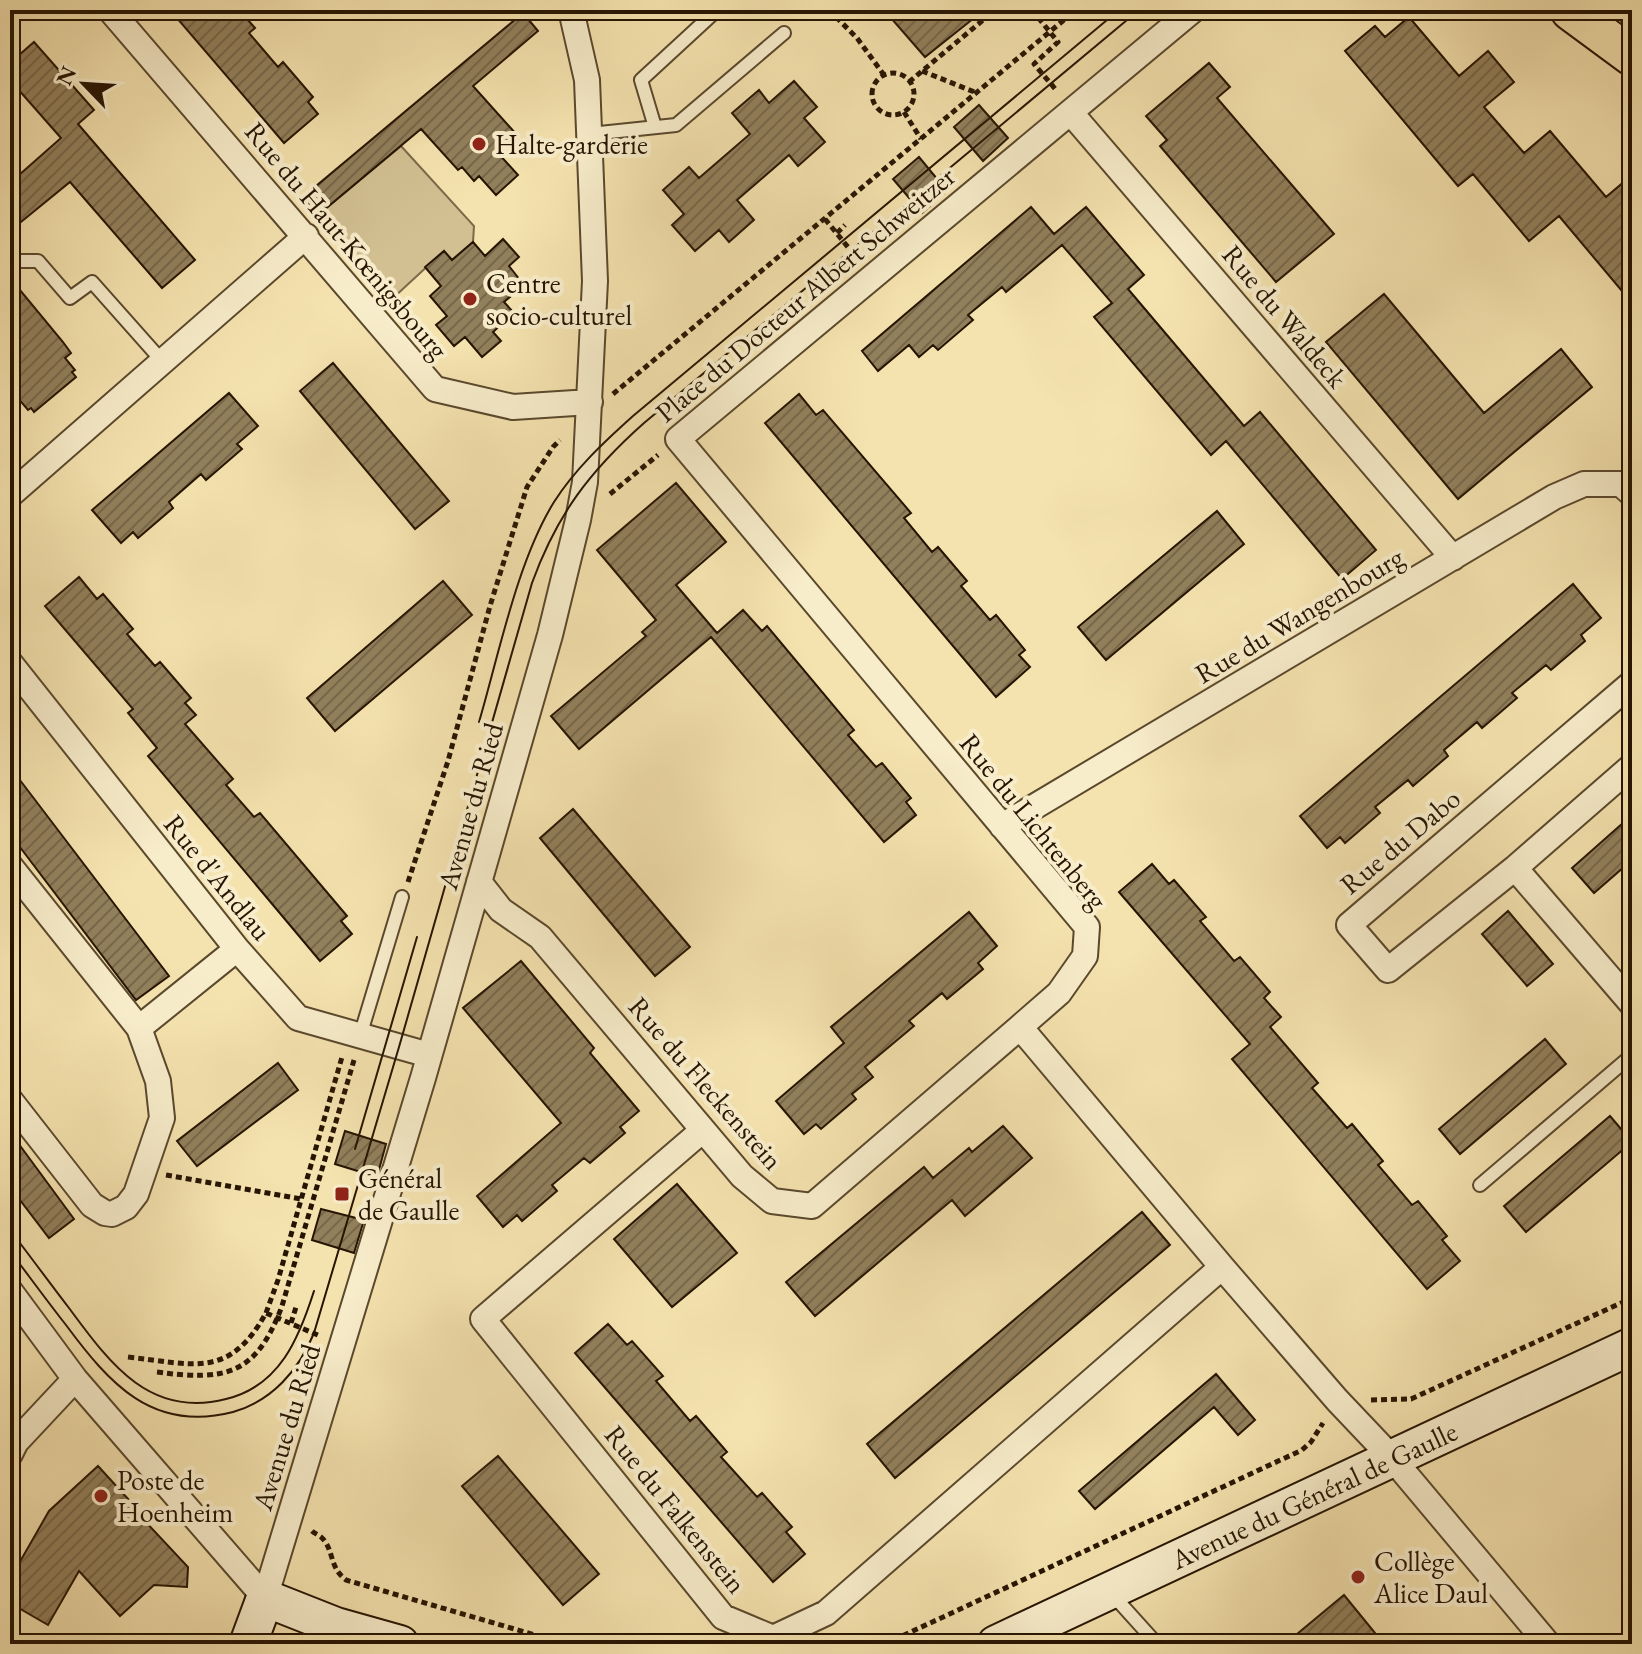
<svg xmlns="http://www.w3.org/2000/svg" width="1642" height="1654" font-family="'EB Garamond',serif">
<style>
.green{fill:#d2c092;stroke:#7c6a4a;stroke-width:2}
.building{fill:url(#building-hatch);stroke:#261402;stroke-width:2}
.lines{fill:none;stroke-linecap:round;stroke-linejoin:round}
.lane-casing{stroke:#5a482d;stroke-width:16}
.street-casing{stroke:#5a482d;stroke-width:28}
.secondary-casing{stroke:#261402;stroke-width:40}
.primary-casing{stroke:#261402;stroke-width:44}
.path{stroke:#261402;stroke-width:5;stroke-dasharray:6 4;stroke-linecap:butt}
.lane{stroke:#f8edcb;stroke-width:12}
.street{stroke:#f8edcb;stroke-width:24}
.secondary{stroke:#f8edcb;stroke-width:36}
.primary{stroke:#f5e3af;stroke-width:40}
.tram{stroke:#261402;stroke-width:2}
.poi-dot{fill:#8f2418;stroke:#f8edcb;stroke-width:3}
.labels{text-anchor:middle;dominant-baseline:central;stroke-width:8;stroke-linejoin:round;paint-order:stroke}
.poi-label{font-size:28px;fill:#261402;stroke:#f8edcb;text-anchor:start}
.street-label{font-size:28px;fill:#261402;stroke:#f8edcb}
</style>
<defs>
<pattern id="building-hatch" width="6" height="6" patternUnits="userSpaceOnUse" patternTransform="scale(2)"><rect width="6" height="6" fill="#92805c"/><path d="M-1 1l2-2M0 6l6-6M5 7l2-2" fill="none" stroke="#77684a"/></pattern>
</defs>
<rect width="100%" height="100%" fill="#f5e3af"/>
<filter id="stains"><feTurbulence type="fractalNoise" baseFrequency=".0025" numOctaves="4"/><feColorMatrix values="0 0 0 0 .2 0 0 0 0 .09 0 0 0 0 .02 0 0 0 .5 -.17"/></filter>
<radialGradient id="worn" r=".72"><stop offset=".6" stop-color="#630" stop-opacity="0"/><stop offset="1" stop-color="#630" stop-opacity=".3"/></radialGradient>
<path class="green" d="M401,146L474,226L473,242L452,260L444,251L393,298L318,215Z"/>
<path class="building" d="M170,10H239L255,28L249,33L278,67L283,62L313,97L308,102L318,114L284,143Z
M884,10H984L925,57Z
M523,13L538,31L473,86L517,135L498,153L518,175L496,195L479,176L474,181L462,167L458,170L421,129L318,215L303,197Z
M1409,17L1459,76L1488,51L1514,82L1484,107L1524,153L1550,131L1606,197L1632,175V303L1559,216L1529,241L1473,174L1458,186L1345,51L1375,26L1385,37Z
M34,42L94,110L78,124L195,260L162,288L70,182L10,231V183L61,138L10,80V63Z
M1209,63L1230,87L1217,98L1334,234L1276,282L1160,146L1167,140L1146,116Z
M794,81L817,107L804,118L825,142L798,166L789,155L737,200L754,220L729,242L719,230L695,251L672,225L684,214L663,190L689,167L699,178L750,134L732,113L759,90L769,103Z
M979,105L1008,138L983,161L954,127Z
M919,157L947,191L922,213L893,179Z
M1031,207L1054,234L1086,207L1144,275L1128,289L1244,426L1260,412L1376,550L1342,579L1226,441L1211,455L1094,317L1112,303L1062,245L1006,292L1002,287L968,315L973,320L938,350L933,345L919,357L909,345L878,371L862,351Z
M503,239L519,257L509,266L524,285L504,302L514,313L493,332L501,341L482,357L465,337L454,346L436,325L447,316L430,296L441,286L425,267L444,251L452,260L473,242L485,256Z
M10,278L63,342L71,353L65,358L75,370L72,372L76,377L34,412L31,408L28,410L10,389Z
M1384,294L1484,413L1561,349L1592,387L1458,499L1326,342Z
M333,363L449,501L415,529L300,391Z
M229,393L258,426L237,444L242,449L206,480L201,474L169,502L173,508L138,538L133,532L121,543L92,510Z
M799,394L816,415L823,410L911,513L904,518L932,552L938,547L967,581L961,586L990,620L996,615L1025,650L1019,655L1030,667L996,697L765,423Z
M676,483L726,542L676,585L717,633L743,610L762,631L767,626L854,730L848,735L876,767L882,763L911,798L906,802L916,815L884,842L711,637L579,749L551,716L646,636L642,632L656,620L597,550Z
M1217,511L1244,544L1106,660L1078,627Z
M79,577L97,599L103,594L133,629L127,634L155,666L160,662L191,698L185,703L196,715L185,724L233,779L226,785L254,817L260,813L347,916L341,921L352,934L320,961L148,756L157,748L128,713L133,709L45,606Z
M443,581L472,615L335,731L307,698Z
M1573,584L1601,618L1581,635L1585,641L1551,670L1546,665L1512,693L1517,698L1482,728L1477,722L1444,750L1448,756L1413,786L1408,780L1375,807L1380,813L1345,843L1340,837L1327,848L1300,816Z
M10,767L169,976L136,1000L10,834Z
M573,809L690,947L655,976L540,838Z
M1632,815V860L1594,893L1572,868Z
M1152,864L1169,884L1174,880L1206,917L1200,921L1234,961L1240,957L1270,992L1264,998L1281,1017L1270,1027L1318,1083L1312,1088L1347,1128L1352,1124L1383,1161L1378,1165L1412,1205L1418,1201L1447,1236L1442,1240L1460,1261L1427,1289L1232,1059L1250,1044L1119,892Z
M1508,911L1553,964L1527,986L1482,934Z
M969,912L997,946L978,963L983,969L947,999L942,993L909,1021L914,1026L865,1067L873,1077L852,1094L856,1099L821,1129L816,1124L804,1134L776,1101L844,1043L831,1027Z
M521,961L594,1048L590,1053L639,1111L620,1127L625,1133L590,1163L584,1158L552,1185L557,1191L522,1221L517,1215L503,1227L477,1196L561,1123L463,1008Z
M1545,1039L1566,1064L1460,1154L1439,1129Z
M278,1063L298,1090L197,1166L177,1141Z
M1610,1116L1632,1142L1526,1232L1504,1206Z
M1003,1126L1032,1158L965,1216L952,1200L815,1316L786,1282L924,1167L933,1178L969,1148L972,1152Z
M345,1131L386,1144L377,1177L335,1164Z
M10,1132L74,1219L49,1238L10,1187Z
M677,1184L737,1253L672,1307L614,1239Z
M321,1209L364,1220L354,1253L312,1240Z
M1142,1212L1170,1245L895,1478L867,1444Z
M608,1324L627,1345L632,1341L663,1376L656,1381L690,1421L696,1416L727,1452L721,1457L757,1497L762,1493L792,1527L786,1532L805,1554L773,1582L575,1353Z
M1216,1374L1255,1420L1238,1435L1214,1407L1095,1509L1079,1491Z
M498,1456L599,1574L563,1605L462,1486Z
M98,1466L130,1501L127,1502L188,1567L187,1587L154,1585L120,1616L79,1571L48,1625L10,1603V1579L49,1511Z
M1344,1595L1384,1644H1285Z"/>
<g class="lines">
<g class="lane-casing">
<path id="lane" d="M655,127L641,80L717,10
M590,134L676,125L784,33
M10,261H38L70,298L92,282L163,362
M360,1036L402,897
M1480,1185L1632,1055
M1111,1593L1157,1644"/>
</g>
<g class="street-casing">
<path id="street" d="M110,10L435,389L513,407L590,402
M1193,10L678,439L1087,927L1085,956L1059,993L1020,1027L1222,1267L1337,1400L1392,1458L1548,1644
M1071,113L1453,558
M10,495L306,236
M10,663L237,949L298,1018L429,1055
M1632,683L1349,925L1388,970L1515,868L1632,766
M1002,826L1554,497L1584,484H1621L1632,494
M10,866L139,1028L158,1081L162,1118L136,1194L126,1207L112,1214L105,1213L92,1205L10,1100
M1515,868L1632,1004
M479,882L501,910L540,937L742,1176L772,1201L812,1206L1020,1027
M139,1028L237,949
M703,1130L483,1319L723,1617L773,1638L826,1613L1222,1267
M10,1291L75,1379L265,1598
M10,1454L16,1442L75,1379
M265,1598L423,1078L550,635L578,520L585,482L595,281L587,80L571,10"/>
</g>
<g class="secondary-casing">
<path id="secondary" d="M248,1644L265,1598L336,1626L400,1644
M996,1644L1632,1346"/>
</g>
<g class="primary-casing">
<path id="primary" d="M1571,10L1632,55"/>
</g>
<path class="path" d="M829,10L857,38L884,75
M1032,10L1058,42L1034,64L1057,91
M922,71L977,93
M872 94a21 21 0 1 1 42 0a21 21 0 1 1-42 0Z
M909,82L995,10
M904,112L921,139
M825,219L856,257
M837,233L845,225
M613,394L1076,10
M610,494L658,455
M408,882L448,761L490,606L527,487L553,447L560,440
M166,1175L301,1199
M266,1313L278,1280L342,1057
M291,1323L297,1304
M128,1357C193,1364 229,1380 266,1313L320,1336
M157,1372C225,1381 256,1376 282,1306L354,1060
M1371,1400L1411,1399L1632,1298
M312,1531C315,1534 320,1535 323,1539C334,1551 329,1567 346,1580L566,1644
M885,1644L1302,1450L1311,1442L1323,1423"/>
<use href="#lane" class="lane"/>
<use href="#street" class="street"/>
<use href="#secondary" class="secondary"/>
<use href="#primary" class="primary"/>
<path class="tram" d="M1602,10L1632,32
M479,722C499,654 517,562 554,502C575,469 604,442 633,416L1119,10
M355,1149L417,937
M10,1230C30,1256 49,1282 69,1308C109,1362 149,1419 226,1399C280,1386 299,1338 314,1291
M10,1251C29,1276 47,1301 66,1325C109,1383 152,1433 233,1412C272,1401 299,1370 314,1333L399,1047L532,583C557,514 590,471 644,423L1139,10"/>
</g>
<g class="poi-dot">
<circle cx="479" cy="144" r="8"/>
<circle cx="470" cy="299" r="8"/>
<rect x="334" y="1186" width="16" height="16" rx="4"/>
<circle cx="101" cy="1496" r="8"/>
<circle cx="1358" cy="1577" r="8"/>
</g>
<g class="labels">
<g class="poi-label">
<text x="495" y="144">Halte-garderie</text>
<text x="486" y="283">Centre<tspan x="486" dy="32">socio-culturel</tspan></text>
<text x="358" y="1178">Général<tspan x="358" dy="32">de Gaulle</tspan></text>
<text x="117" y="1480">Poste de<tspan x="117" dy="32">Hoenheim</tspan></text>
<text x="1374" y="1561">Collège<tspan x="1374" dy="32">Alice Daul</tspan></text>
</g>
<g class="street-label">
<text transform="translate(347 240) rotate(50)">Rue du Haut-Kœnigsbourg</text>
<text transform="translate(805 294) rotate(-40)">Place du Docteur Albert Schweitzer</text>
<text transform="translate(1285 316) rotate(50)">Rue du Waldeck</text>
<text transform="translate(1299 615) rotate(-31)">Rue du Wangenbourg</text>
<text transform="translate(470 806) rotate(-74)">Avenue du Ried</text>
<text transform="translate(1034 821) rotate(51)">Rue du Lichtenberg</text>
<text transform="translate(1400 841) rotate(-40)">Rue du Dabo</text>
<text transform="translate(218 877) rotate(51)">Rue d'Andlau</text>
<text transform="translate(706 1083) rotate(49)">Rue du Fleckenstein</text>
<text transform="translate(286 1427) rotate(-73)">Avenue du Ried</text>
<text transform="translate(1314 1495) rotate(-25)">Avenue du Général de Gaulle</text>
<text transform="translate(676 1509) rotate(51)">Rue du Falkenstein</text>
</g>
</g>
<rect width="1642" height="1654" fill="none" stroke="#f5e3af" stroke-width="40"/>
<rect x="12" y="12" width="1618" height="1630" fill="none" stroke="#261402" stroke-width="4"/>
<rect x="20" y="20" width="1602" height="1614" fill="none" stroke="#261402" stroke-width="2"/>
<g transform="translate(84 84) rotate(295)" stroke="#f8edcb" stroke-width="6" paint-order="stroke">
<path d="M0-6L14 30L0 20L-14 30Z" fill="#261402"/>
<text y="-12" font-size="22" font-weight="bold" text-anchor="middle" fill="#261402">N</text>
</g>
<rect width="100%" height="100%" filter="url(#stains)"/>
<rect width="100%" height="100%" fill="url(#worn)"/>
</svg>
